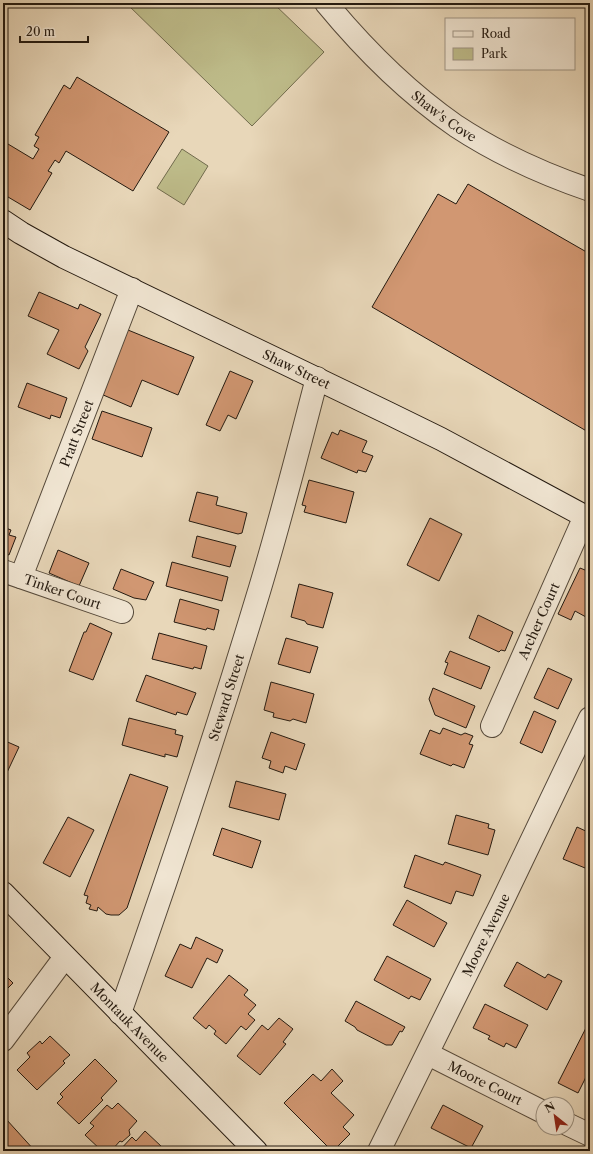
<svg xmlns="http://www.w3.org/2000/svg" width="593" height="1154" font-family="'Libre Caslon Text',serif">
<style>
.green{fill:#bebc8a;stroke:#716b4d}
.building{fill:#d19772;stroke:#241a10}
.lines{fill:none;stroke-linecap:round;stroke-linejoin:round}
.street-casing{stroke:#55493a;stroke-width:24}
.secondary-casing{stroke:#241a10;stroke-width:24}
.street{stroke:#f0e5d2;stroke-width:22}
.secondary{stroke:#f0e5d2;stroke-width:22}
.labels{text-anchor:middle;dominant-baseline:central;stroke-width:3;stroke-linejoin:round;paint-order:stroke}
.street-label{font-size:13px;fill:#241a10;stroke:#f0e5d2}
</style>
<rect width="100%" height="100%" fill="#e8d7b9"/>
<filter id="stains"><feTurbulence type="fractalNoise" baseFrequency=".005" numOctaves="4"/><feColorMatrix values="0 0 0 0 .2 0 0 0 0 .09 0 0 0 0 .02 0 0 0 .5 -.17"/></filter>
<radialGradient id="worn" r=".72"><stop offset=".6" stop-color="#630" stop-opacity="0"/><stop offset="1" stop-color="#630" stop-opacity=".3"/></radialGradient>
<path class="green" d="M126,3H273L324,52L252,126Z
M182,149L208,166L184,205L157,188Z"/>
<path class="building" d="M77,77L169,132L133,191L66,151L59,163L55,160L48,171L52,173L30,210L3,194V141L33,159L39,149L34,146L39,137L35,135L64,85L70,89Z
M468,184L590,254V433L372,307L438,194L456,204Z
M39,292L78,309L80,304L101,314L85,347L88,351L79,369L47,354L59,330L28,316Z
M128,330L194,357L178,395L142,380L131,407L101,394Z
M230,371L253,381L236,419L228,415L220,431L206,425Z
M27,383L67,398L60,418L51,415L50,419L18,407Z
M102,411L152,428L142,457L92,439Z
M340,430L367,441L362,452L373,456L366,472L358,470L357,473L321,458L332,432L338,435Z
M309,480L354,492L346,523L304,512L306,506L302,505Z
M197,492L218,497L216,505L247,513L242,533L238,534L189,521Z
M430,518L462,534L439,581L407,565Z
M3,527L11,530L9,535L16,537L9,555L3,553Z
M197,536L236,546L230,567L192,557Z
M58,550L89,563L79,586L49,573Z
M172,562L228,577L222,601L166,586Z
M580,568L590,572V609L586,617L575,611L571,620L558,614Z
M121,569L154,582L146,600L134,598L113,589Z
M299,584L333,593L323,628L307,624L305,621L291,617Z
M180,599L219,610L214,630L207,628L206,630L174,622Z
M478,615L513,632L505,651L501,650L499,652L469,638Z
M90,623L112,633L93,680L69,671L84,632H86Z
M159,633L207,646L201,669L194,667L193,669L152,659Z
M286,638L318,647L310,673L278,664Z
M450,651L490,667L481,689L444,674L448,663L445,662Z
M548,668L572,679L558,709L534,698Z
M146,675L196,693L187,715L177,712L176,715L136,701Z
M271,682L314,694L306,723L293,719L290,721L273,717L274,713L264,710Z
M433,688L475,706L466,728L435,715L429,699Z
M534,711L556,721L542,753L520,743Z
M129,718L176,730L175,734L183,736L177,757L165,754V757L122,745Z
M443,728L461,735L465,733L473,736L469,744L473,745L464,768L453,764L451,766L420,754L430,730L440,734Z
M271,732L305,744L296,770L285,766L283,773L269,768L271,761L262,758Z
M3,740L19,747L3,781Z
M130,774L168,787L127,908L119,915H111L106,914L98,907L97,911L89,909L91,905L86,903L88,896L84,895Z
M236,781L286,794L279,820L229,807Z
M456,815L489,824L488,828L495,830L488,855L448,844Z
M68,817L94,830L70,877L43,863Z
M577,827L590,833V870L563,859Z
M222,828L261,841L252,868L213,855Z
M415,855L443,865L445,862L481,875L473,896L456,891L451,904L404,887Z
M407,900L447,923L434,947L393,925Z
M196,937L223,950L217,963L207,958L192,988L165,976L180,944L191,949Z
M387,956L431,979L420,1000L411,996L409,999L374,980Z
M517,962L545,978L548,974L562,981L547,1010L504,986Z
M3,973L13,983L3,993Z
M229,975L248,990L244,995L256,1005L248,1014L255,1020L246,1030L241,1026L226,1044L214,1034L216,1031L209,1025L206,1029L193,1018Z
M356,1001L405,1027L402,1032L400,1031L392,1045H386L357,1030L355,1027L345,1021Z
M485,1004L528,1025L516,1048L506,1043L504,1047L488,1039L490,1036L473,1028Z
M279,1018L293,1029L283,1042L286,1044L260,1075L237,1056L262,1025L268,1030Z
M590,1020V1069L578,1093L558,1083Z
M50,1036L70,1055L63,1061L65,1063L37,1090L17,1070L30,1057L27,1053L40,1041L42,1044Z
M95,1059L117,1081L101,1098L103,1100L79,1124L57,1103L63,1097L60,1094Z
M332,1069L343,1081L331,1093L354,1115L343,1127L350,1134L333,1151H332L284,1103L313,1074L321,1081Z
M118,1103L137,1121L129,1130L130,1135L122,1142L120,1141L111,1151H102L85,1135L94,1126L90,1123L107,1105L112,1109Z
M443,1105L483,1126L471,1148L431,1128Z
M6,1119L35,1151H3V1121Z
M145,1131L162,1147L159,1151H119L132,1137L136,1141Z"/>
<g class="lines">
<g class="street-casing">
<g id="street">
<path id="s1" d="M326,3C364,49 407,92 456,126C497,153 543,174 590,190"/>
<path id="s2" d="M3,571L122,612"/>
<path id="s3" d="M21,577L132,289"/>
<path id="s4" d="M492,726L585,516"/>
<path id="s5" d="M120,1013C170,872 217,731 260,588C281,518 299,448 317,378"/>
<path d="M3,1040L65,957"/>
<path id="s6" d="M428,1054L543,1112"/>
<path d="M567,1124L590,1135"/>
<path id="s7" d="M379,1151L502,902L590,718"/>
</g>
</g>
<g class="secondary-casing">
<g id="secondary">
<path id="s8" d="M3,221L21,233L64,257L388,413L441,439L590,519"/>
<path id="s9" d="M3,893L256,1151"/>
</g>
</g>
<use href="#street" class="street"/>
<use href="#secondary" class="secondary"/>
</g>
<g class="labels">
<g class="street-label">
<text stroke="none"><textPath href="#s1" startOffset="164">Shaw's Cove</textPath></text>
<text stroke="none"><textPath href="#s8" startOffset="329">Shaw Street</textPath></text>
<text stroke="none"><textPath href="#s3" startOffset="154">Pratt Street</textPath></text>
<text stroke="none"><textPath href="#s2" startOffset="63">Tinker Court</textPath></text>
<text stroke="none"><textPath href="#s4" startOffset="115">Archer Court</textPath></text>
<text stroke="none"><textPath href="#s5" startOffset="333">Steward Street</textPath></text>
<text stroke="none"><textPath href="#s7" startOffset="241">Moore Avenue</textPath></text>
<text stroke="none"><textPath href="#s9" startOffset="181">Montauk Avenue</textPath></text>
<text stroke="none"><textPath href="#s6" startOffset="64">Moore Court</textPath></text>
</g>
</g>
<rect width="593" height="1154" fill="none" stroke="#e8d7b9" stroke-width="16"/>
<rect x="4" y="4" width="585" height="1146" fill="none" stroke="#241a10" stroke-width="2"/>
<rect x="8" y="8" width="577" height="1138" fill="none" stroke="#241a10"/>
<rect x="445" y="18" width="130" height="52" fill="#f0e5d2" stroke="#9e9484"/>
<rect x="453" y="31" width="20" height="6" fill="#f0e5d2" stroke="#9e9484"/>
<text x="481" y="38" font-size="12" fill="#241a10">Road</text>
<rect x="453" y="48" width="20" height="12" fill="#bebc8a" stroke="#9e9484"/>
<text x="481" y="58" font-size="12" fill="#241a10">Park</text>
<g transform="translate(555 1116) rotate(330)"><circle r="19" fill="#f0e5d2" stroke="#9e9484"/>
<path d="M0-3L7 15L0 10L-7 15Z" fill="#8f2418"/>
<text y="-6" font-size="11" font-weight="bold" text-anchor="middle" fill="#241a10">N</text>
</g>
<path d="M20 36v6h68v-6" fill="none" stroke="#241a10" stroke-width="2"/>
<text x="26" y="36" font-size="12" fill="#241a10" stroke="#f0e5d2" stroke-width="3" paint-order="stroke">20 m</text>
<rect width="100%" height="100%" filter="url(#stains)"/>
<rect width="100%" height="100%" fill="url(#worn)"/>
</svg>
